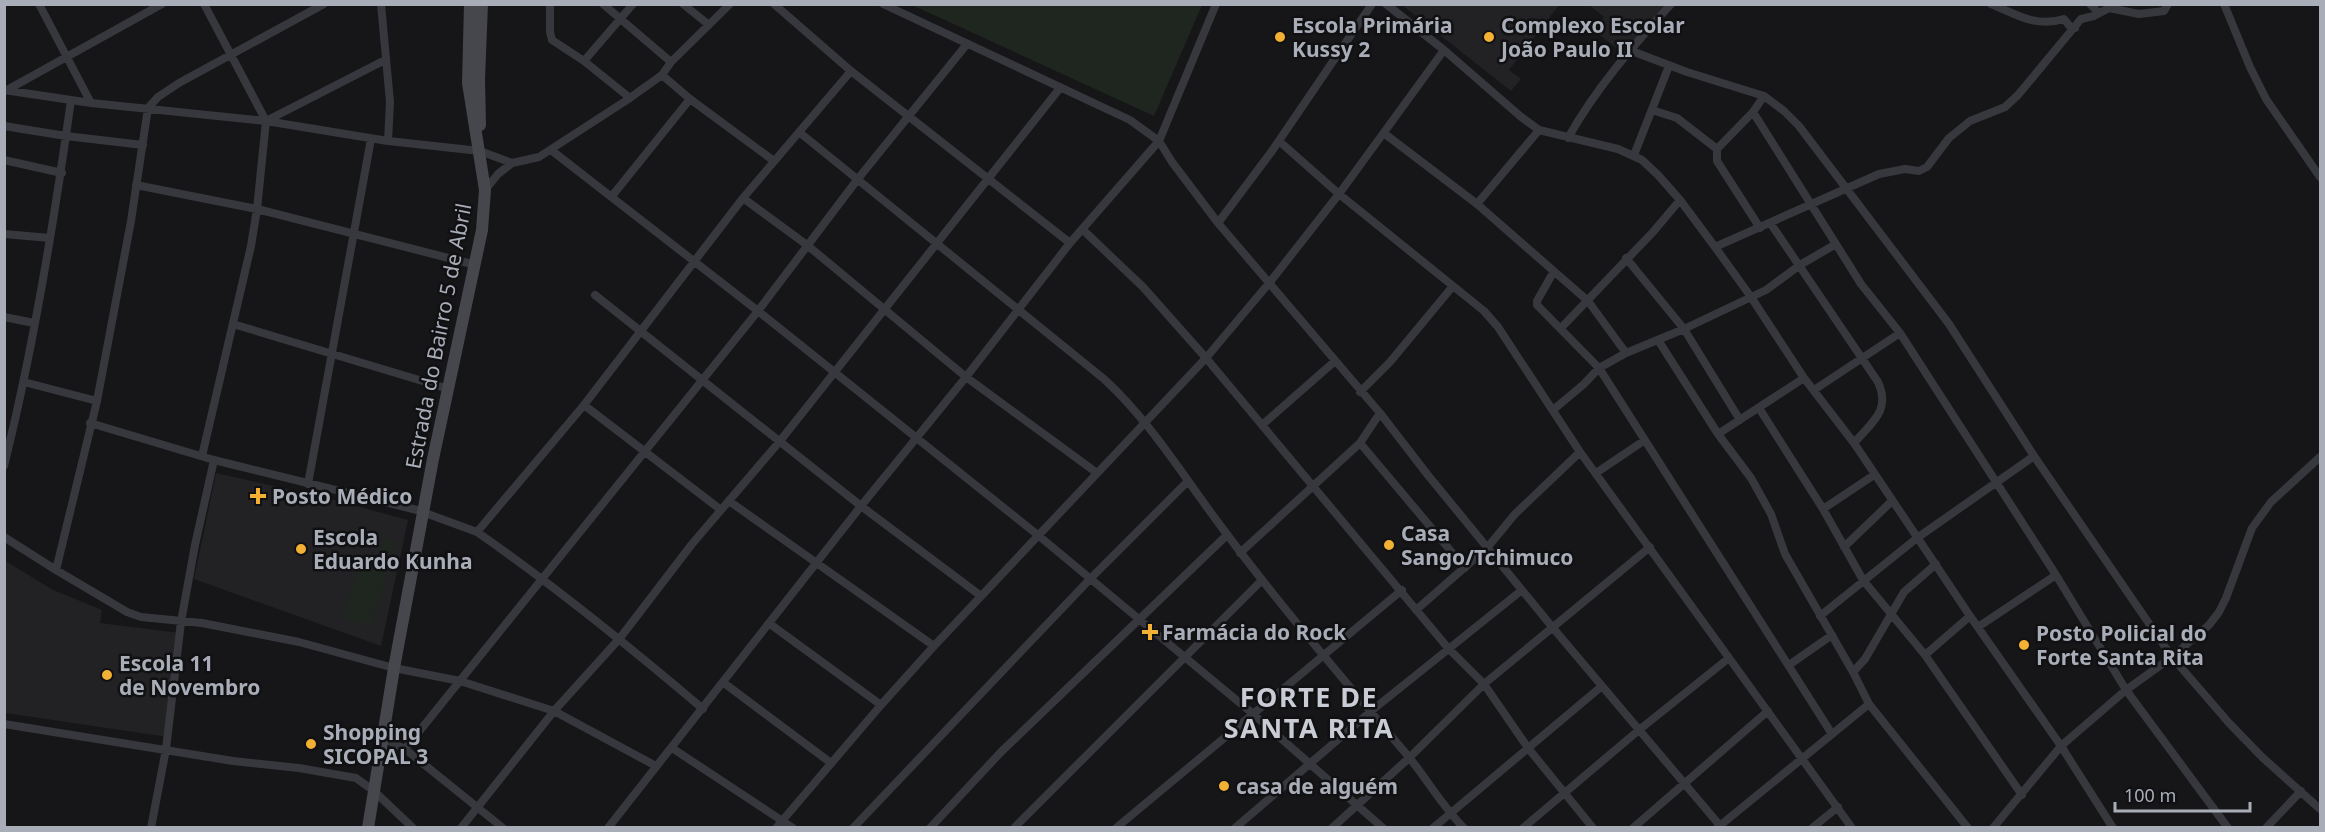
<svg xmlns="http://www.w3.org/2000/svg" width="2325" height="832" font-family="'Noto Sans',sans-serif">
<style>
.built{fill:#222225}
.green{fill:#1e261f}
.lines{fill:none;stroke-linecap:round;stroke-linejoin:round}
.street{stroke:#37383d;stroke-width:8}
.secondary{stroke:#45474d;stroke-width:12}
.poi-dot{fill:#f2b134;stroke:#111113;stroke-width:2}
.labels{text-anchor:middle;dominant-baseline:central;stroke-width:5;stroke-linejoin:round;paint-order:stroke}
.poi-label{font-size:21px;font-weight:bold;fill:#a8adb8;stroke:#111113;text-anchor:start}
.street-label{font-size:21px;fill:#a8adb8;stroke:#111113}
.district-label{font-size:27px;font-weight:bold;letter-spacing:1.5px;fill:#c9ccd4;stroke:#111113}
</style>
<rect width="100%" height="100%" fill="#161618"/>
<path class="built" d="M1402,5H1559L1509,70L1521,79L1511,91Z
M1589,5H1664L1624,54L1593,30L1604,17Z
M216,473L323,497L408,520L381,646L194,579Z
M4,560L53,590L102,610L100,623L180,633L168,737L5,713Z"/>
<path class="green" d="M912,5H1202L1154,116Z
M384,539L395,543L387,567L376,563Z
M360,563L388,572L371,626L343,617Z"/>
<g class="lines">
<path class="street" d="M39,4L91,103
M381,4L390,102L388,141
M550,4V32L552,40L584,61L630,98
M603,4L671,62
M683,4L709,25
M774,4L851,71L1070,243
M883,4L1130,120L1159,141L1172,162L1218,223L1380,413L1427,474L1553,628L1722,828
M1386,4L1444,50L1520,116L1539,130L1618,149L1642,160L1658,175L1680,200L1715,247L1751,297L1804,378L1854,443L1970,616L2061,746L2113,828
M1991,4C2016,14 2035,28 2064,19L2072,29L2075,28
M2090,4L2098,12
M2224,4L2250,67L2266,99L2320,177
M1629,50L1687,72L1764,96L1784,111L1799,126L1949,324L2034,456L2172,657L2229,723L2262,757L2320,809
M584,61L633,4
M662,75L690,99L774,161
M4,90L91,103L266,121L388,141L480,151L512,163L498,174L485,190
M7,90L162,4
M1764,96L1753,112L1861,284L1900,333L2056,575L2126,690L2228,828
M1652,110L1677,118L1717,149
M1753,112L1717,149V161L1760,228
M266,121L385,60
M4,126L66,136L143,145
M799,132L1104,379C1151,422 1185,479 1223,529C1281,607 1345,681 1408,756C1427,779 1442,806 1464,828
M1385,134L1477,204L1588,301L1626,353
M1568,138C1596,88 1633,46 1671,4
M1279,141L1339,194L1484,311L1498,327L1580,452L1852,828
M551,150L758,311L1039,536L1252,713L1383,828
M1634,155L1669,66
M4,160L62,173
M512,163L539,157L627,100L662,75L671,62L730,4
M136,185L257,209L476,265
M612,196L690,99
M743,198L807,245L966,377L1097,473
M1477,204L1539,130
M1218,223L1272,151L1372,4
M1771,224L1878,382C1891,411 1872,422 1854,443
M1082,229L1143,287L1206,358L1448,648L1484,684L1528,748L1593,828
M4,234L50,238
M1715,247L1879,174L1905,169L1919,171L1927,167L1949,138L1970,121L2005,107L2018,95L2081,19L2094,16L2109,8L2139,14L2164,11L2168,4
M1626,258L1684,329L1740,420
M1554,271L1537,301V305L1599,368L1832,734
M595,295L861,506L981,596
M4,317L34,323
M233,324L449,389
M1561,328L1653,232L1680,200
M1658,340L1718,434L1751,478L1771,514L1785,554L1853,672
M24,382L97,401
M1814,390L1900,333
M1360,392L1390,362L1453,286
M584,405L721,510
M1759,408L1823,509L1863,580L1925,655L2022,795
M1553,410L1584,384L1599,368L1626,353L1684,329L1766,290L1800,265L1836,244
M90,423L214,460L417,510L477,532L584,405L743,198L851,71
M1262,425L1335,361
M1718,434L1804,378
M1360,443L1465,568
M202,456L251,246L257,209L266,121L204,4
M4,466C34,346 54,223 71,100
M1596,473L1645,440
M308,484L371,139
M729,501L934,646
M1823,509L1874,475
M477,532C556,587 630,647 703,709
M4,537L56,570L127,612L141,617L202,623L299,642L394,668L460,681L554,711L656,766
M1844,547L1892,501
M1240,553L1360,443L1380,413
M1936,564L1904,592L1865,659L1853,672L1869,704L1968,828
M56,570L97,401L131,221L148,108L158,97L179,83L324,4
M1416,610L1487,548L1515,514L1580,452
M1820,616L1917,538L2034,456
M770,624L881,705
M1978,627L2056,575
M1925,655L1970,616
M1789,665L1832,635
M724,683L831,763
M4,724L233,761L299,768L356,778L374,791L413,828
M383,738L405,749L503,828
M672,748L793,828
M405,749L758,311L857,180L967,44
M151,828L166,749L181,622L195,545L214,460
M461,828L554,711L620,638L692,544L780,441L1060,88
M608,828L861,506L966,377L1070,243L1159,141L1216,4
M776,828L881,705L934,646L1206,358L1270,282L1339,194L1444,50
M853,828L1091,578L1187,482
M930,828L1001,752L1227,535
M1014,828L1262,580
M1116,828L1402,590
M1235,828L1370,712L1522,590
M1332,828L1409,758L1484,684L1650,547
M1433,828L1602,686
M1523,828L1639,730L1729,658
M1633,828L1768,711
M1717,828L1869,704
M1812,828L1838,807
M1993,828L2061,746L2126,690L2172,657L2209,625L2219,612L2226,598L2252,528L2271,502L2320,457
M2266,828L2301,791"/>
<path class="secondary" d="M480,125L479,79L482,4
M368,828L394,668L433,459L482,230L485,190L468,83L470,4"/>
</g>
<g class="poi-dot">
<circle cx="1280" cy="37" r="6"/>
<circle cx="1489" cy="37" r="6"/>
<path d="M255 487h6v6h6v6h-6v6h-6v-6h-6v-6h6z"/>
<circle cx="1389" cy="545" r="6"/>
<circle cx="301" cy="549" r="6"/>
<path d="M1147 623h6v6h6v6h-6v6h-6v-6h-6v-6h6z"/>
<circle cx="2024" cy="645" r="6"/>
<circle cx="107" cy="675" r="6"/>
<circle cx="311" cy="744" r="6"/>
<circle cx="1224" cy="786" r="6"/>
</g>
<g class="labels">
<g class="poi-label">
<text x="1292" y="25">Escola Primária<tspan x="1292" dy="24">Kussy 2</tspan></text>
<text x="1501" y="25">Complexo Escolar<tspan x="1501" dy="24">João Paulo II</tspan></text>
<text x="272" y="496">Posto Médico</text>
<text x="1401" y="533">Casa<tspan x="1401" dy="24">Sango/Tchimuco</tspan></text>
<text x="313" y="537">Escola<tspan x="313" dy="24">Eduardo Kunha</tspan></text>
<text x="1162" y="632">Farmácia do Rock</text>
<text x="2036" y="633">Posto Policial do<tspan x="2036" dy="24">Forte Santa Rita</tspan></text>
<text x="119" y="663">Escola 11<tspan x="119" dy="24">de Novembro</tspan></text>
<text x="323" y="732">Shopping<tspan x="323" dy="24">SICOPAL 3</tspan></text>
<text x="1236" y="786">casa de alguém</text>
</g>
<g class="street-label">
<text transform="translate(438 336) rotate(-79)">Estrada do Bairro 5 de Abril</text>
</g>
<g class="district-label">
<text x="1309" y="696">FORTE DE<tspan x="1309" dy="31">SANTA RITA</tspan></text>
</g>
</g>
<rect width="2325" height="832" fill="none" stroke="#a8adb8" stroke-width="12"/>
<path d="M2115 802v9h135v-9" fill="none" stroke="#a8adb8" stroke-width="3"/>
<text x="2124" y="802" font-size="18" fill="#a8adb8" stroke="#111113" stroke-width="4.5" paint-order="stroke">100 m</text>
</svg>
